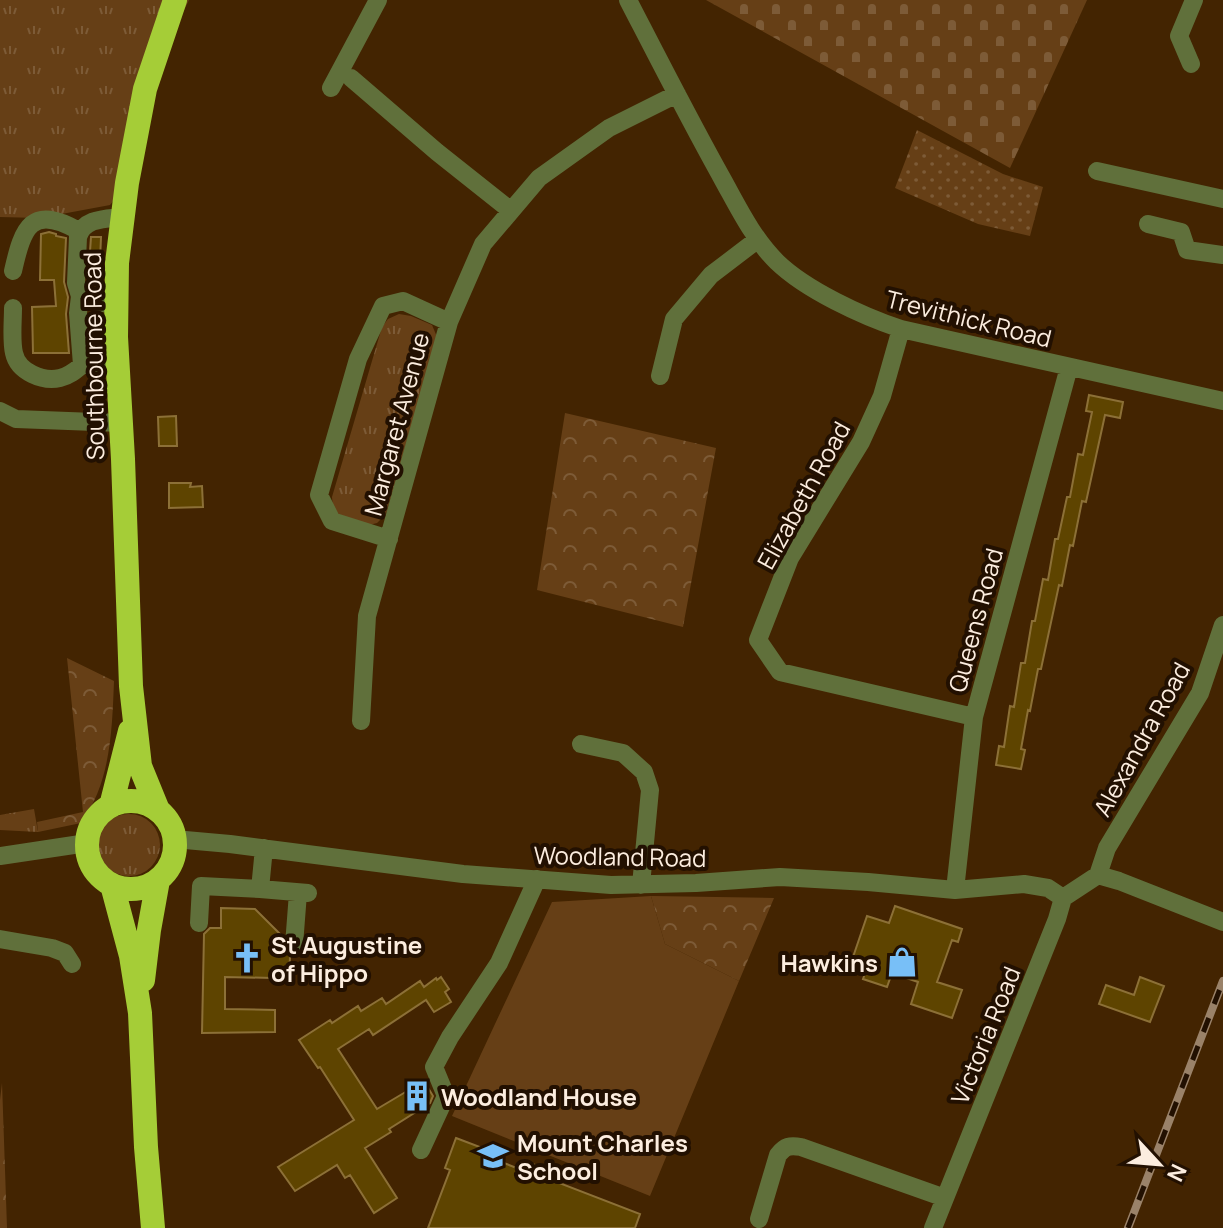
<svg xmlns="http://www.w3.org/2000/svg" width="1223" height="1228" font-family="Manrope,sans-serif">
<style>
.grass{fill:url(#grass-tufts)}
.forest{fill:url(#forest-crowns)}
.cemetery{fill:url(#cemetery-stones)}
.garden{fill:url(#garden-dots)}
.pitch{fill:#663f16}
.building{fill:#5e4400;stroke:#8c7037;stroke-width:2}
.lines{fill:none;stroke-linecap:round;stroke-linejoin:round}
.minor{stroke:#60703b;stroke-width:18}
.highway{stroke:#a5cd37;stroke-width:24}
.rail-casing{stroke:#9a8269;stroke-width:8}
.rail{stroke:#221001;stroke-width:5;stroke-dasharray:15;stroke-linecap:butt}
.labels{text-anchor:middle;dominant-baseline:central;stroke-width:8;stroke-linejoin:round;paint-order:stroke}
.street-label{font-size:24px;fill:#fceddf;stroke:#221001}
.poi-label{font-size:24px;font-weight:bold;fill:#fceddf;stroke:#221001;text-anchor:start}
</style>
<defs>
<pattern id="grass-tufts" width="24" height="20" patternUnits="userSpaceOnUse" patternTransform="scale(2)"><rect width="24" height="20" fill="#663f16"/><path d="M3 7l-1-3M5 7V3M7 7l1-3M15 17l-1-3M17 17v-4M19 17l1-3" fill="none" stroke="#7d5b37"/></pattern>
<pattern id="forest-crowns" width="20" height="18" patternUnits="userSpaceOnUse" patternTransform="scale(2)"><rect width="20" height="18" fill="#663f16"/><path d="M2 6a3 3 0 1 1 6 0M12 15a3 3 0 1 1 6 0" fill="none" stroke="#7d5b37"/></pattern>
<pattern id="cemetery-stones" width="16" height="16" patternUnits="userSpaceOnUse" patternTransform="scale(2)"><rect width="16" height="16" fill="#663f16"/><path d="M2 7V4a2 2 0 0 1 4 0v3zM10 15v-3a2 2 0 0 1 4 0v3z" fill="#7d5b37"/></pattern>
<pattern id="garden-dots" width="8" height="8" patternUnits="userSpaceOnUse" patternTransform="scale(2)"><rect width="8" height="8" fill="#663f16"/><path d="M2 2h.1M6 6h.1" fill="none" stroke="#7d5b37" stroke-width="1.8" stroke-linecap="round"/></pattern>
</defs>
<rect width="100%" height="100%" fill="#432401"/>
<path class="grass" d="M0,0H189L145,89L127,183L110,205L40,218L0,217Z
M399,314L411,316L432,325L437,337L386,514L377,523L369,525L338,514L333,507L332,497L382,327L388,319Z
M34,809L38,832L0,830V815Z
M98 845a31 31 0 1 1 62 0a31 31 0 1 1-62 0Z"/>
<path class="forest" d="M565,413L716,448L683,627L537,590Z
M67,658L114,681C112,730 111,782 81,823L38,832L37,822L83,812Z
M651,896L774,898L739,981L665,944Z
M2,1083L7,1228H0V1100Z"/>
<path class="cemetery" d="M706,0H1087L1010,168Z"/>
<path class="garden" d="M917,130L1003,174L1043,187L1030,236L978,224L895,188Z"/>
<path class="pitch" d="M651,896L665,944L739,981L650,1196L452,1116L552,902Z"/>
<path class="building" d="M49,232L56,234V236L66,238L64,282L68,297L66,314L69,353H33L32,307L56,306L54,280H40L41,234Z
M91,237H101L99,284L89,283L88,281Z
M1089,395L1123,402L1120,418L1105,415L1086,502L1082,501L1073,546L1070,545L1062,586L1059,585L1041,669H1038L1030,711L1028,710L1021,749L1025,750L1021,769L996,765L999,746L1004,747L1010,706L1014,707L1021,663H1025L1032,621H1035L1043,579L1048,580L1055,539H1058L1067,497H1070L1078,454L1083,455L1092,412L1086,411Z
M176,416L177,446H159L158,417Z
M169,483H191L190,487L202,486L203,507L169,508Z
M895,906L962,929L958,942L952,940L937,982L962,990L952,1018L911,1004L918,982L892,973L887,987L863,979L868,965L852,960L867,916L889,923Z
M221,908L255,909L283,937V949L290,956L289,981L272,980V978L225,977V1009L275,1010V1032L202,1033L204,934L210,928H221Z
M441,977L449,989L445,992L451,1002L434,1012L426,1000L373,1035L369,1029L338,1049L377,1109L424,1081L433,1096L430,1103L389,1129L391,1132L365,1148L397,1198L374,1213L350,1175L345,1178L337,1165L295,1191L278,1167L354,1120L320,1067L318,1068L299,1040L330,1020L332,1023L358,1006L361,1011L382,998L386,1004L420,981L424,987L436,978L437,980Z
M1140,977L1164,986L1150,1022L1099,1004L1106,985L1134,995Z
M456,1138L501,1155L499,1161L524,1171L527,1162L544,1168L541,1176L640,1214L635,1228H428L450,1170L445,1168Z"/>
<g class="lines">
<path class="minor" d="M628,0C659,60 690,121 723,180C739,209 753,238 777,262C806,290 862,316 901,329L1223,401
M1191,64L1179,36L1194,0
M351,78L437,152L510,210
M331,88L378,0
M1097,171L1223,199
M1148,224L1181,232L1187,250L1223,255
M13,271C23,227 31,204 79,231
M80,296L78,313L82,365
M116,306L87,299L80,296L76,283L78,237C84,218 105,219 122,217
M13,308C13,322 11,340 14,353C18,372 43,382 60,378C69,376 75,371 82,365H118
M901,329L882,396L861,442L790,558L758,640L780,672L974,717
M660,376L674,319L711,275L757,240
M0,411L16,419L121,423
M389,539L332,521L319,495L358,359L383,306L403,301L449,322
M361,721L367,616L449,322L483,244L539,178L609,128L677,94
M581,744L623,753L644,772L650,790L641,885
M174,839L230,844L463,874L611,885L696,883L780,877L868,882L955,890L1024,884L1048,888L1063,898
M264,848L260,889L308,893
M0,856L87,843
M1098,875L1107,848L1200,693L1223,625
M1098,875L1119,881L1223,922
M955,890L974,717L1069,367
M199,923L201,886L260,889
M0,939L52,948L65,953L72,964
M294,945L298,893
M421,1150L446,1096L434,1067L450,1037L499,963L537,879
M759,1219L778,1155C785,1146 790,1145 801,1147L945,1198
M933,1228L1057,919L1063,898L1098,875"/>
<path class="highway" d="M87 845a44 44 0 1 1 88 0a44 44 0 1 1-88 0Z
M111,806L130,731
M158,810L140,766L131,686L123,459L116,337L117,263L127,183L145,89L175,0
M112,885L131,956L140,1013L146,1147L153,1228
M143,980L149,930L158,880"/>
<g class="rail-casing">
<path id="rail" d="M1128,1228L1223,981"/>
</g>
<use href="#rail" class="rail"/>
</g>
<defs>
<g id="church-bare" transform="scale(2.4)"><path d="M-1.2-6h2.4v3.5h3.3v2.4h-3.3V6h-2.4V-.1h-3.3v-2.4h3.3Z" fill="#78bff7" stroke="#221001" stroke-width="2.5" paint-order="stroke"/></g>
<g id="shop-bare" transform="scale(2.4)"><path d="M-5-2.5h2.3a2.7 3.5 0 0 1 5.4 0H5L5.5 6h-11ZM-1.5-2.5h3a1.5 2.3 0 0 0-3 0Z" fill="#78bff7" stroke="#221001" stroke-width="2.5" paint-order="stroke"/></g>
<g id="building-bare" transform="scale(2.4)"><path d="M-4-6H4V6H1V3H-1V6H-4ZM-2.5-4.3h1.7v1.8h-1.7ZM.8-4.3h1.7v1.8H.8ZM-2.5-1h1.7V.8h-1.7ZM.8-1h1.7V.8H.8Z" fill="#78bff7" stroke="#221001" stroke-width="2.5" paint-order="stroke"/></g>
<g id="school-bare" transform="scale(2.4)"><path d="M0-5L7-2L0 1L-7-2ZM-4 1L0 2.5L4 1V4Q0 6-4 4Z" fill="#78bff7" stroke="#221001" stroke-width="2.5" paint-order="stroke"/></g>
</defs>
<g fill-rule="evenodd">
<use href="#church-bare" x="247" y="958"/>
<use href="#shop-bare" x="902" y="962"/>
<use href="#building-bare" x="417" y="1096"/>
<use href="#school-bare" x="493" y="1156"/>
</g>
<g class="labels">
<g class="street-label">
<text transform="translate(969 318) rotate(14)">Trevithick Road</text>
<text transform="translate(93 356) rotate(-91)">Southbourne Road</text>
<text transform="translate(396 424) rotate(-75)">Margaret Avenue</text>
<text transform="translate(803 495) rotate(-61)">Elizabeth Road</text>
<text transform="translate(975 620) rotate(-75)">Queens Road</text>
<text transform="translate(1141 739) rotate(-61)">Alexandra Road</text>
<text transform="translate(620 856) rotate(1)">Woodland Road</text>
<text transform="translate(985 1035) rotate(-68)">Victoria Road</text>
</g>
<g class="poi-label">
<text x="271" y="944">St Augustine<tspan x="271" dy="28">of Hippo</tspan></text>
<text x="878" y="962" text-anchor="end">Hawkins</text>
<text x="441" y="1096">Woodland House</text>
<text x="517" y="1142">Mount Charles<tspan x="517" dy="28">School</tspan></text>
</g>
</g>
<g transform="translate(1159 1164) rotate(116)" stroke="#221001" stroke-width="6" paint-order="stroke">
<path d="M0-6L14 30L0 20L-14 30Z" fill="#fceddf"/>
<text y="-12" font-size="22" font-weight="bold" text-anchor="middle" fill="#fceddf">N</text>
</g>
</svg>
